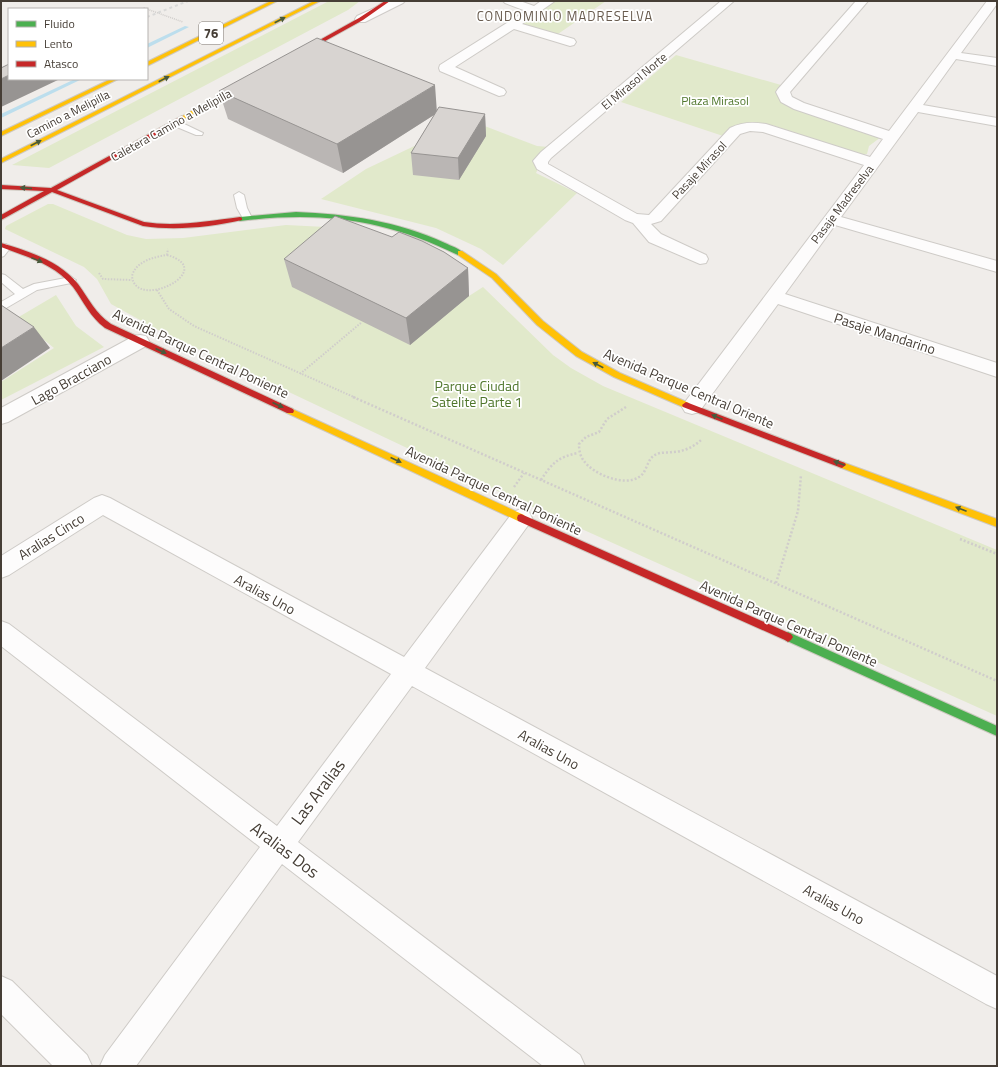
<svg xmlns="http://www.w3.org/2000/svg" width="998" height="1067" font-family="'Titillium Web',sans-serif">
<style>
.green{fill:#e1e9cb}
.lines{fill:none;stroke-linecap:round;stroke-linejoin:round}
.stream{fill:#bcdeed;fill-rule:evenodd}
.lane-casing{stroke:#cecbc7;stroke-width:2}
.street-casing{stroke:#cecbc7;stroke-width:2}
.fast-casing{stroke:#cec9c1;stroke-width:2}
.slow-casing{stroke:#cec9c1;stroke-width:2}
.jam-casing{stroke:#cec9c1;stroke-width:2}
.path-far2{stroke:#d0cdcb;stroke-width:1.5;stroke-dasharray:1 1;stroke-linecap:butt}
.path-far1{stroke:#d0cdcb;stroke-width:2;stroke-dasharray:1.5 1.5;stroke-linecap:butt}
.path{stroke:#d0cdcb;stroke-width:2.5;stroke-dasharray:2 2;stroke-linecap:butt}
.lane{fill:#fdfcfc;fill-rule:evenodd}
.street{fill:#fdfcfc;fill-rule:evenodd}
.fast{fill:#4caf50;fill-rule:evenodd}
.slow{fill:#ffc107;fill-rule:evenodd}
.jam{fill:#c62828;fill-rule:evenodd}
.rail{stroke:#d9d9d8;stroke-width:2;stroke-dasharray:3 3;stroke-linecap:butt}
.wall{fill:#bab6b4}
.shaded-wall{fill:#979492}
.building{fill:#d8d4d1;stroke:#979492}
.oneway{fill:#485a3c}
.labels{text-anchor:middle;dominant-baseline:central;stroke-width:3.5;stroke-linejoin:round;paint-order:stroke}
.far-street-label{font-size:12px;fill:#463e36;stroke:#fff}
.far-park-label{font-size:12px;fill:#4f762b;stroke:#fff}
.far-neighbourhood-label{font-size:13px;letter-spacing:1px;fill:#685b4e;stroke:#fff}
.shield{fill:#fff;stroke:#7e7872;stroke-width:1}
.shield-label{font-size:13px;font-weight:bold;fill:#463e36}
.street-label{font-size:14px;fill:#463e36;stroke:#fff}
.park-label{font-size:14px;fill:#4f762b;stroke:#fff}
.near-street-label{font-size:17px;fill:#463e36;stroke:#fff}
</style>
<rect width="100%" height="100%" fill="#f0edea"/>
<path class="green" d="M329,1H360L348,10L49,168L12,165Z
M552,1H606L555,36L517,24Z
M676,55L781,85L779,94L881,137L869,146L867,154L860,155L772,125H742L723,136L621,102Z
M469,120L537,146L549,147L536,173L577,193L503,265L481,249L436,228L321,199L366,169Z
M48,204H53L127,235L146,239L183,238L286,225L326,227L469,296L483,287L553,355L571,368L603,386L997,550V716L515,499L160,331L111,304L97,279L84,267L5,229L6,226Z
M56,295L76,326L104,347L1,400V382L54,348L17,318Z"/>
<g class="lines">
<path class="stream" d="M185,26L189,27L147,48V44Z
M75,79H82L1,118V114Z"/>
<g class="lane-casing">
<path id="lane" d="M172,121H178L203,133L202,135H196L172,125L171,123Z
M239,192L244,195L247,208L252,218L250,220H244L237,208L234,195Z
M6,244L11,247L4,256L1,257V247Z
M1,274L5,275L23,289L34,284L71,277L76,280L71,283L37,290L1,311V302L15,294L1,282Z"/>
</g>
<g class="street-casing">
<path id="street" d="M390,1H405L403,3L365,22H357L355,19L357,16Z
M503,1H520L534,6L541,1H555L522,24L574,39L576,42L574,45L570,46L514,29L455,67L504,89L506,92L504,95L499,96L440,71L439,68L440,65L526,11L505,3Z
M721,1H734L551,158L548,162V164L637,214L649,215L730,128C742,122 753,122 766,124L870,157L883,139L794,109L781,102L776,92L778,89L856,1H868L790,92L792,97L804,103L889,131L987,1H997V4L961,53L997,58V66L956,59L923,105L997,118V126L918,112L841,217L997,261V272L835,225L785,294L997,363V377L778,304L699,412L692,414L685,412L682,407L685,402L864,165L763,132L750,131L740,134L661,221L651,224L661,234L706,255L708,259L706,263L700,264L649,242L633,223L625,220L537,169L533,161L541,152Z
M140,335L146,336L149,341L146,346L8,422L1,424V408L134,336Z
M102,495L110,498L404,657L513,512L521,509L529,512L532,518L529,524L425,668L997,976V1009L986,1004L412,686L298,842L580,1055L585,1066H543L282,864L136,1066H100L105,1055L260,847L1,646V621L9,624L277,826L391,674L103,515L9,575L1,578V556L94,498Z
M1,976L12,981L87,1055L92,1066H53L1,1014Z"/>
</g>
<g class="fast-casing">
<path id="fast" d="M296,212C347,214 398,221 445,243C451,246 459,248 463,253L460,255H458C384,219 321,211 240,221L237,219L240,217Z
M788,632L997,726V736L785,640L783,637L785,634Z"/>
</g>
<g class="slow-casing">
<path id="slow" d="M271,1H277L147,66V62Z
M314,1H320L1,163V159Z
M111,79H118L1,136V132Z
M247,80L250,82L249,83L184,119L179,118Z
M458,251H462L496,274L543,321L582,352L620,373L689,403L690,405L689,407H683L614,377L576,356L537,325L492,278L458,255Z
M290,408L524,515L525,518L524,521H518L287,413L286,411L287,409Z
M842,462L997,519V527L839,467L838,465Z"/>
</g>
<g class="jam-casing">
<path id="jam" d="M385,1H390L363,20L298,56L293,55L359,18Z
M182,116L184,117V119L57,190L144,222C176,227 208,221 240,217L242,218V220C211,227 175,231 143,226L52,192L1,220V215L44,191L1,189V185L51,188Z
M1,243C28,251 60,261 78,284C89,299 95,313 111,324L293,409L294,411L293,413H287L105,328C90,317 84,302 73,287C55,264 27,257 1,247Z
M686,402L845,463L846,465L842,468L839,467L683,407L682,405Z
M521,514L791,634L793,637L791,640L788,642L785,640L518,521L517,518L518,515Z"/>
</g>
<path class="path-far2" d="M142,9L144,8L183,22"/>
<path class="path-far1" d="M167,255L168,249
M167,255C220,270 135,312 132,276C136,261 154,257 167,255Z
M99,273L103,279L132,280
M157,290L169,309L194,326L356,398
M300,374L362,322"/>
<path class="path" d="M353,397L997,681
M626,407L607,419L599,432L586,437L579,444C579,450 580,456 584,461C593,474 624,487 639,477C648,472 646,458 657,454C661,452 667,453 672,452C683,452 694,447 702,439
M541,480C552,463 558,457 578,453
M514,487L524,473
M960,539L997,554
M776,583L798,511L801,475"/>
<use href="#lane" class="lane"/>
<use href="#street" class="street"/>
<use href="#fast" class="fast"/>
<use href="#slow" class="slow"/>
<use href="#jam" class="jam"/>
<path class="rail" d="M147,17L188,1"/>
</g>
<path class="wall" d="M219,91L437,110L485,114L486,136L459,180L413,175L411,153L434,115L343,173L228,119Z
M392,237L468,268L469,296L410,345L292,287L284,259Z"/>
<path class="shaded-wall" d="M9,75V79H60L1,107V79Z
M435,85L437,113L343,173L337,144Z
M485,114L486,136L459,180L458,158Z
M468,268L469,296L410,345L406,318Z
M34,327L50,348L1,381V348Z"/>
<path class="building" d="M317,38L435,85L337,144L219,91Z
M9,64V75L1,79V68Z
M439,107L485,114L458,158L411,153Z
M335,216L392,237L399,232L422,241L444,252L468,268L406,318L284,259Z
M1,305L34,327L1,348Z"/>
<defs><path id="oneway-solid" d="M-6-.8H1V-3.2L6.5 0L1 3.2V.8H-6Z"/></defs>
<g class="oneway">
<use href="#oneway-solid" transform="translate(280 20) rotate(-27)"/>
<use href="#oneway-solid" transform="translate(164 79) rotate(-27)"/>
<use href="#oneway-solid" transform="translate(36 143) rotate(-27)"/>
<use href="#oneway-solid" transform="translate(26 188) rotate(-175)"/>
<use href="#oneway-solid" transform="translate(37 260) rotate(22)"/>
<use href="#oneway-solid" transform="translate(161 351) rotate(25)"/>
<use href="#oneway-solid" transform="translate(598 365) rotate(-152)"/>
<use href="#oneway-solid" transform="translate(278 405) rotate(25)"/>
<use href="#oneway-solid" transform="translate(717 417) rotate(-158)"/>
<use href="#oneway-solid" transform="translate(396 460) rotate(25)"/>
<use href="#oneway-solid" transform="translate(839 463) rotate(-159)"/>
<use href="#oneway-solid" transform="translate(961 509) rotate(-159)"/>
</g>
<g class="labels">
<g class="far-street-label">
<text transform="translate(634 81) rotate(-40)">El Mirasol Norte</text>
<text transform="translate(68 114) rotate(-27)">Camino a Melipilla</text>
<text transform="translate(171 125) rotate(-29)">Caletera Camino a Melipilla</text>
<text transform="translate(699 170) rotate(-47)">Pasaje Mirasol</text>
<text transform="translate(842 204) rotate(-53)">Pasaje Madreselva</text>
</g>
<g class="far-park-label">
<text x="715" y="100">Plaza Mirasol</text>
</g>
<g class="far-neighbourhood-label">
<text x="565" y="16">CONDOMINIO MADRESELVA</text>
</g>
<rect class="shield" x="199" y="22" width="24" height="22" rx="3"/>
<g class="shield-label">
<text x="211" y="33">76</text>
</g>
<g class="street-label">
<text transform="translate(885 333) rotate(18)">Pasaje Mandarino</text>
<text transform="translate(201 353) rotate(25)">Avenida Parque Central Poniente</text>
<text transform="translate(71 379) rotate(-29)">Lago Bracciano</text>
<text transform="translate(689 388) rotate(23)">Avenida Parque Central Oriente</text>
<text transform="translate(494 490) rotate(25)">Avenida Parque Central Poniente</text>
<text transform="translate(51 536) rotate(-32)">Aralias Cinco</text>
<text transform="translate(265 594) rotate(29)">Aralias Uno</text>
<text transform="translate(789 623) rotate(24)">Avenida Parque Central Poniente</text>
<text transform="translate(549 749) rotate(29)">Aralias Uno</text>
<text transform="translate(834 904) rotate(29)">Aralias Uno</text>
</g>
<g class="park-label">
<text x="477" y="385">Parque Ciudad<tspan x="477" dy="16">Satelite Parte 1</tspan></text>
</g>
<g class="near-street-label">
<text transform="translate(318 792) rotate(-53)">Las Aralias</text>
<text transform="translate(285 850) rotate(37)">Aralias Dos</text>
</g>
</g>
<rect width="998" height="1067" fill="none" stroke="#463e36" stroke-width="4"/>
<rect x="8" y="8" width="140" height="72" fill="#ffffff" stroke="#b5b2af"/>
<rect x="16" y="21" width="20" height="6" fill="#4caf50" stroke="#b5b2af"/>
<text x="44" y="28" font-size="12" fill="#463e36">Fluido</text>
<rect x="16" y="41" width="20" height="6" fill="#ffc107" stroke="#b5b2af"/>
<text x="44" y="48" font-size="12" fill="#463e36">Lento</text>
<rect x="16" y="61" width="20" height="6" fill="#c62828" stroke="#b5b2af"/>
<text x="44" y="68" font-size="12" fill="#463e36">Atasco</text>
</svg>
